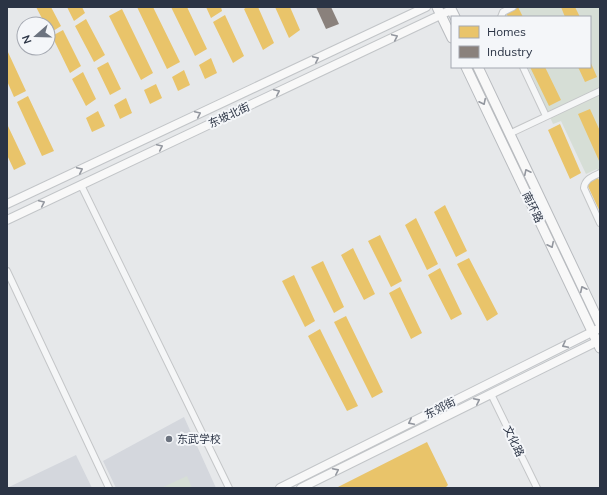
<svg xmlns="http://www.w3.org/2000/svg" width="607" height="495" font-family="Mulish,'Noto Sans SC',sans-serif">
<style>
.built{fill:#d4d7dd}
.green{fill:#d6ded6}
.homes{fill:#e9c46a}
.industry{fill:#8a817c}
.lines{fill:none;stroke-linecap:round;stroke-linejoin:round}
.minor-casing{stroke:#c4c6c8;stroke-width:8}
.major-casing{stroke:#c2c5c8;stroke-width:10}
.highway-casing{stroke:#b8bbbf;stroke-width:11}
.minor{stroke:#f5f6f7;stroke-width:6}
.major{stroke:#f8f8f8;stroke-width:8}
.highway{stroke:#f8f8f8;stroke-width:9}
.oneway{stroke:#92969e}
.poi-dot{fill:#6c737f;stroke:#f4f6f9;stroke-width:1.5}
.labels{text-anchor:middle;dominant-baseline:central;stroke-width:4;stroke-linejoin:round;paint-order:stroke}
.street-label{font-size:11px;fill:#2b3445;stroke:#f4f6f9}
.poi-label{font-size:11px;fill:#2b3445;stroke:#f4f6f9;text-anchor:start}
</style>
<rect width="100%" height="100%" fill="#e6e8ea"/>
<path class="built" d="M184,417L216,488H116L103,461Z
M76,455L92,488L9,487Z"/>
<path class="green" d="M513,7H600V175L597,169L586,174L561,121L553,124L528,67H590V17H505L503,12Z
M187,476L192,488H161Z"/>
<path class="homes" d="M36,7H51L61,26L50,33L48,30V24H45Z
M67,7H82L85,13L74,21Z
M137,7H153L180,62L167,69Z
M171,7H187L207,49L195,56Z
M206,7H221L222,11L211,18Z
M247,7H258L274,43L263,50L244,9Z
M275,7H290L300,30L289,38Z
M518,7L523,17H508L506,12Z
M561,7H575L580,17H565Z
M122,9L153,73L141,80L109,16Z
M225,15L244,56L233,63L213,22Z
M86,19L105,55L94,62L75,26Z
M63,30L81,66L70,73L52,36Z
M7,50L26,91L14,97L7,81Z
M211,58L217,73L205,79L199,65Z
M590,61L597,77L585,82L578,67H590Z
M108,62L121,89L110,95L97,68Z
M530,67H545L561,100L549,106Z
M184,70L190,85L178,91L172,77Z
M83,72L96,99L86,106L72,79Z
M156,84L162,98L150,104L144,90Z
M28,96L54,151L42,156L17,102Z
M126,98L132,113L120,119L114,105Z
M590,109L600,131V163L578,114Z
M98,111L105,126L92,132L86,118Z
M7,124L26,164L14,170L7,155Z
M560,124L581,173L570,179L548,130Z
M597,176L600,182V212L586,182Z
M445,205L467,251L456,257L434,212Z
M416,218L438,264L427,270L405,225Z
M380,235L402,281L391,287L368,241Z
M353,248L375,294L364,300L341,255Z
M469,258L498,314L487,321L457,264Z
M323,261L344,307L334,313L311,267Z
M440,268L462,314L451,320L428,275Z
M294,275L315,321L305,327L282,281Z
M400,287L422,333L411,339L389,293Z
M346,316L383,392L372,398L334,322Z
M320,329L358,406L347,411L308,336Z
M427,442L448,485L445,488H336Z"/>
<path class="industry" d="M316,7H331L339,24L326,29Z"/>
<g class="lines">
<g class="minor-casing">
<path id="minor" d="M501,17L503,12L513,7
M523,67L546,116
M509,134L600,91
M600,173C592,177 585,179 584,188L600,223
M81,185L229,488
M7,271L109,488
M491,394L537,488"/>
</g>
<g class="major-casing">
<path id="major" d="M7,204L426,7
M7,220L451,10
M280,488L600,328
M301,488L600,340"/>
</g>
<g class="highway-casing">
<path id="highway" d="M437,7L452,38
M450,7L455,17
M466,67L600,348
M478,67L600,324"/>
</g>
<use href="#minor" class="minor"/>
<use href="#major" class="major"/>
<use href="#highway" class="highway"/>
</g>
<defs><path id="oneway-chevron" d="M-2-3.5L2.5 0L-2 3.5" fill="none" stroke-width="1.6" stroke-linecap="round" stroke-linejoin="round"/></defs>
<g class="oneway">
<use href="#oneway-chevron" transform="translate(395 37) rotate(-25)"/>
<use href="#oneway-chevron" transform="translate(316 59) rotate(-25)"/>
<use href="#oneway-chevron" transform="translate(277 92) rotate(-25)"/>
<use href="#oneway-chevron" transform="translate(483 102) rotate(64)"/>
<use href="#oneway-chevron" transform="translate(198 114) rotate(-25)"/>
<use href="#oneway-chevron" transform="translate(160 147) rotate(-25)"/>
<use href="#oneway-chevron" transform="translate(80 170) rotate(-25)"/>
<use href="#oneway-chevron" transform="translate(527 172) rotate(-116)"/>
<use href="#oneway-chevron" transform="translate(42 203) rotate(-25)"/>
<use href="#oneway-chevron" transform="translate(551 245) rotate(64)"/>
<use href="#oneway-chevron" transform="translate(583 289) rotate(-116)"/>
<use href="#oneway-chevron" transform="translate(565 345) rotate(153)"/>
<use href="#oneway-chevron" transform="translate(477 401) rotate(-26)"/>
<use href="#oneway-chevron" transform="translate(411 422) rotate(153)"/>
<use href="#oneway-chevron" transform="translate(336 471) rotate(-26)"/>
</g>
<circle class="poi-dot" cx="169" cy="439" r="4"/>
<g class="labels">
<g class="street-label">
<text transform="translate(229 115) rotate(-25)">东坡北街</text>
<text transform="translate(533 207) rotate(64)">南环路</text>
<text transform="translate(440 408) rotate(-27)">东郊街</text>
<text transform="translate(514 441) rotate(64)">文化路</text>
</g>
<g class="poi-label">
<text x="177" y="439">东武学校</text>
</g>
</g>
<rect width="607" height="495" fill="none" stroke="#2b3445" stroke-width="16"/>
<rect x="451" y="16" width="140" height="52" fill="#f4f6f9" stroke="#a4a8b1"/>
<rect x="459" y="26" width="20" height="12" fill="#e9c46a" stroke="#a4a8b1"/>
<text x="487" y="36" font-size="12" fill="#2b3445">Homes</text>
<rect x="459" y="46" width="20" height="12" fill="#8a817c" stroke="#a4a8b1"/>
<text x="487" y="56" font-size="12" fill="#2b3445">Industry</text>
<g transform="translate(36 36) rotate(250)"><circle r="19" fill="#f4f6f9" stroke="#a4a8b1"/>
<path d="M0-3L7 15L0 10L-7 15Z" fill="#6c737f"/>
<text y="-6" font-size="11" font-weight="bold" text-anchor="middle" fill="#2b3445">N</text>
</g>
</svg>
